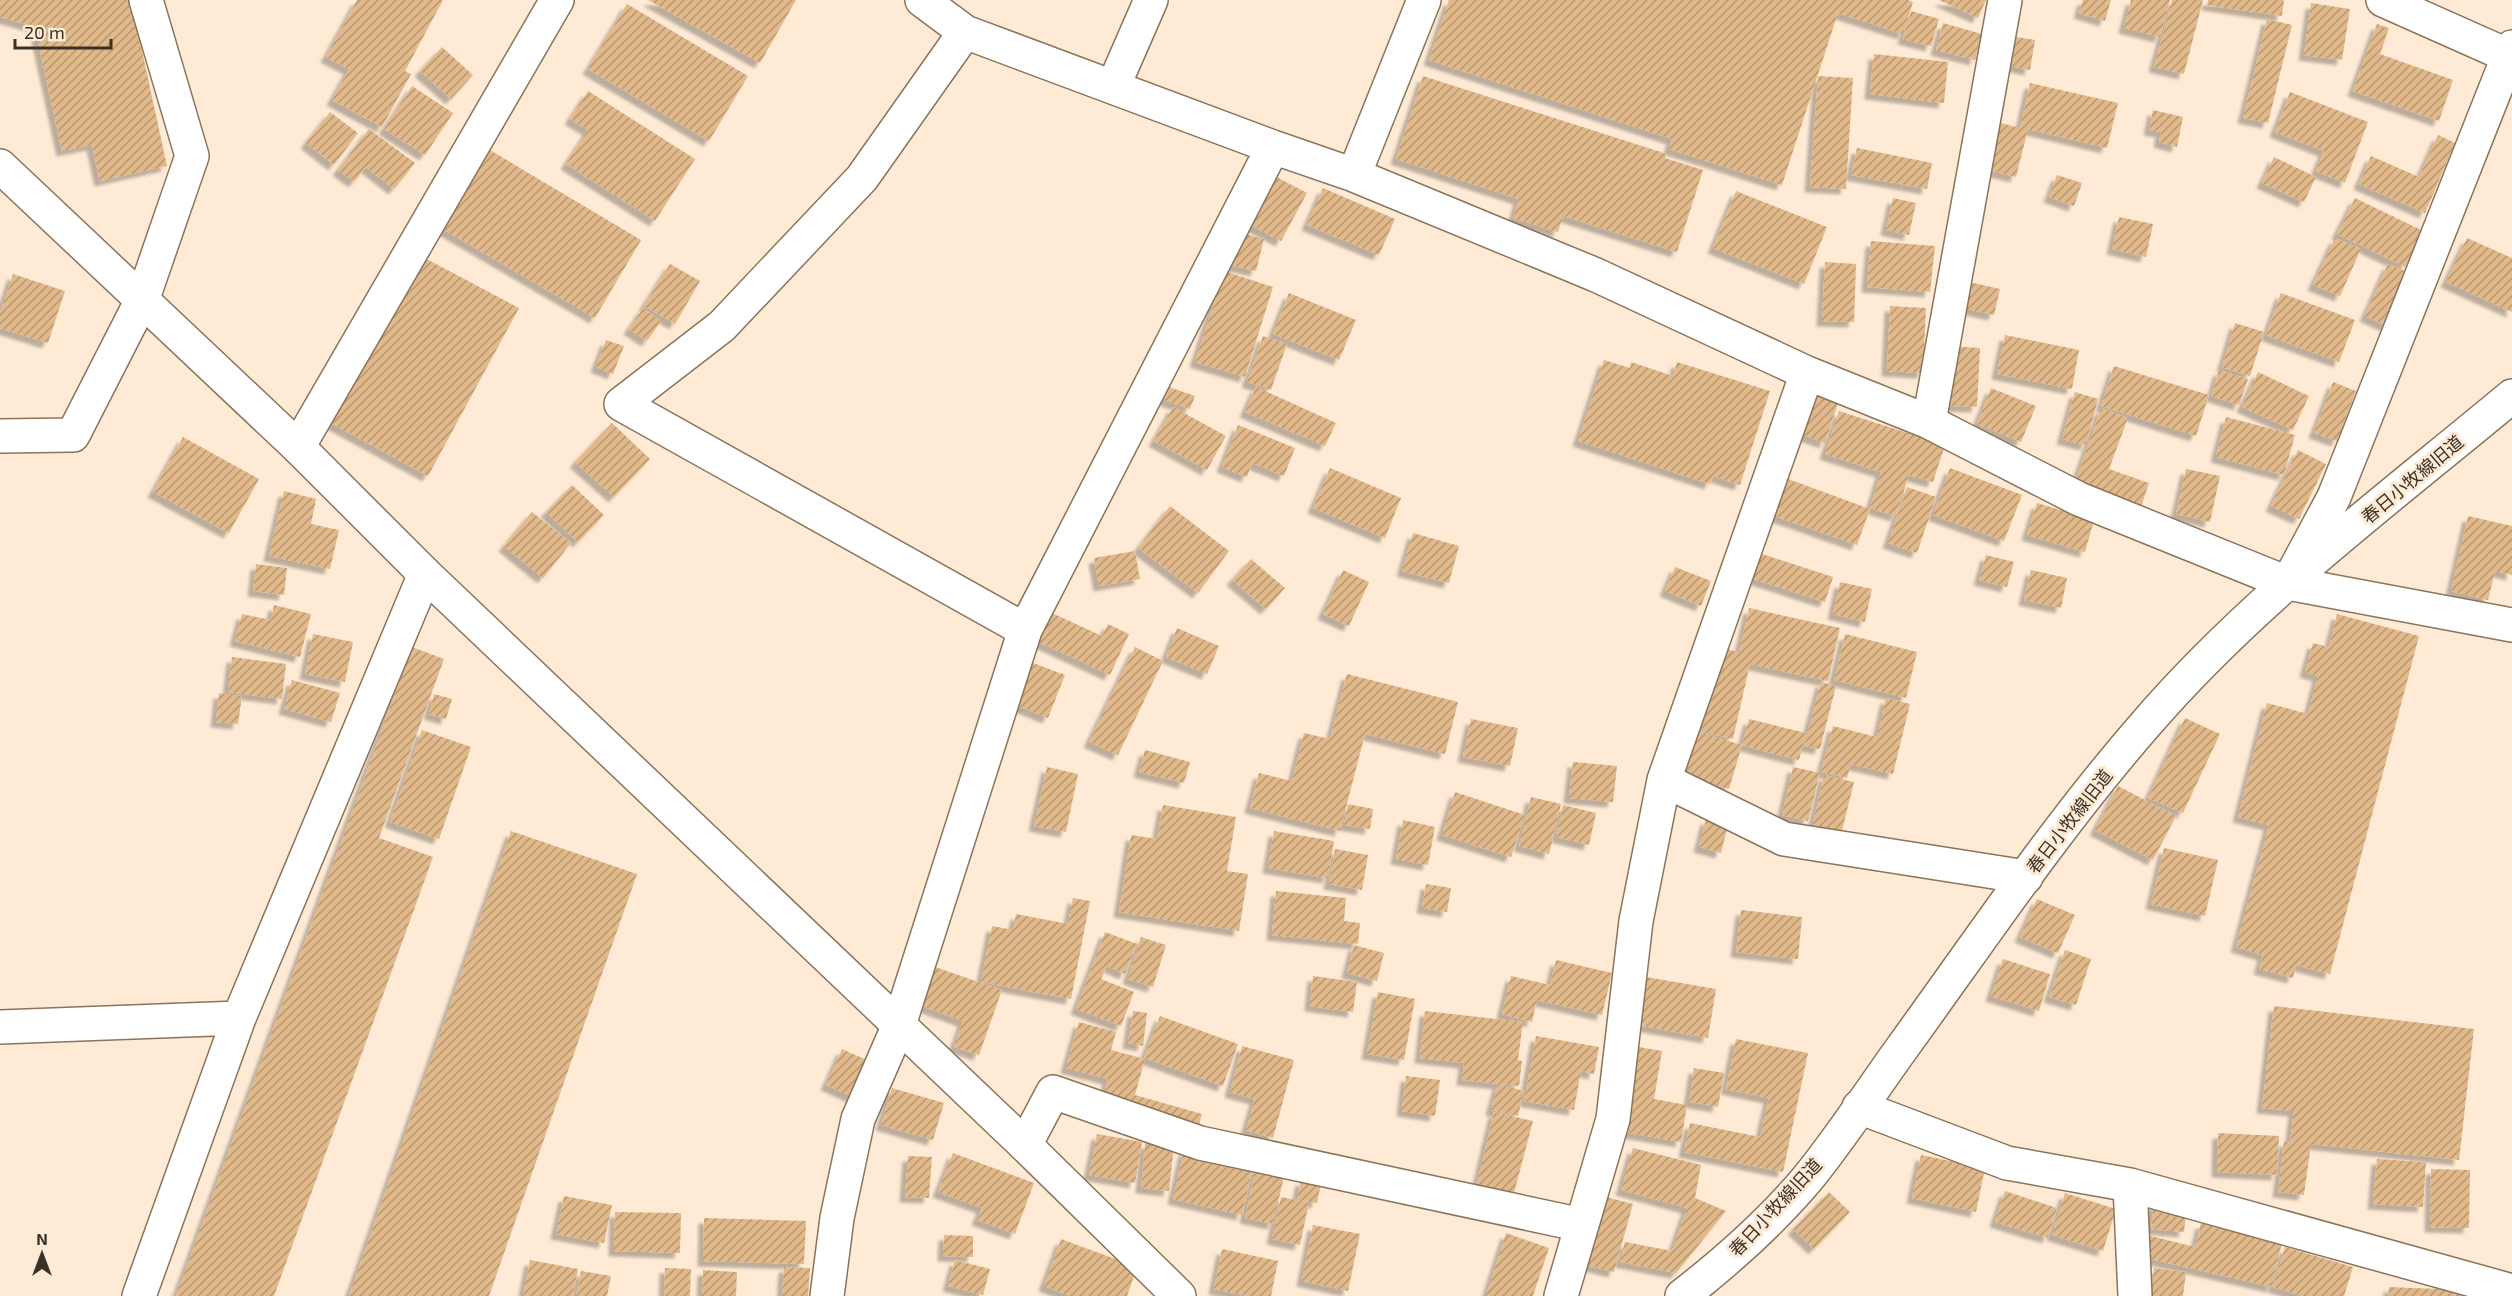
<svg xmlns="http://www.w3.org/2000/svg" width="2512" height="1296" font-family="'Exo 2','Noto Sans JP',sans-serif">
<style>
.building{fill:url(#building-hatch);filter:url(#shadow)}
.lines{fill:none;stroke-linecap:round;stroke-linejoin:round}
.minor-casing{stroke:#8a745b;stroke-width:36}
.tertiary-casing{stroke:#8a745b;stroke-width:36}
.minor{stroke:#fff;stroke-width:33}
.tertiary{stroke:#fff;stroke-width:33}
.labels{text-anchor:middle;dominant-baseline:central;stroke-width:6;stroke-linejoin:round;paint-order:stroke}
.street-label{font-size:18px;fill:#3b3227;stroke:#ffebd5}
</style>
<defs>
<pattern id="building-hatch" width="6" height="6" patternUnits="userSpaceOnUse" patternTransform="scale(1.5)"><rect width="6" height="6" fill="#e1b98a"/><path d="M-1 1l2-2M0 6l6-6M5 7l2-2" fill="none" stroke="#b89771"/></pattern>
<filter id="shadow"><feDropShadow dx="-5.5" dy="5.5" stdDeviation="1.5" flood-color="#0004"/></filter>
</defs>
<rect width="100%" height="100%" fill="#ffebd5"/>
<path class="building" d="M0,0H131L167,166L100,181L92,145L62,151L35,27L0,17Z
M357,0H443L405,71L411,74L382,127L332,100L349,69L326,57Z
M648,0H796L760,63Z
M1449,0H1908L1913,2L1903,34L1838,13L1782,185L1669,149L1672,139L1429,60Z
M1939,0H1986L1978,18Z
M2083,0H2111L2105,21L2079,13Z
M2131,0H2170L2160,37L2124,28Z
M2172,0H2203L2184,74L2154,67Z
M2208,0H2284L2282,16L2207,5Z
M2311,3L2350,9L2342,60L2304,55Z
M627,4L748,76L709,141L588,69Z
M1911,11L1939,19L1931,46L1903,39Z
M2267,19L2292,25L2268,123L2243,118Z
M1943,23L1982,34L1975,60L1936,50Z
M2377,24L2389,28L2380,54L2453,80L2439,121L2353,91Z
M2011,36L2035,40L2030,70L2006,65Z
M442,47L473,75L451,99L420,71Z
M1874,54L1948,62L1944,103L1870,94Z
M1423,76L1667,154L1665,158L1703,170L1677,252L1563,216L1558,232L1513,218L1519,199L1396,159Z
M1818,76L1853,78L1846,189L1810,187Z
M2030,83L2118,103L2107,148L2028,129L2016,177L1985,169L1997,122L2020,128Z
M412,86L453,113L425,155L384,129Z
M588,91L695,159L655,221L566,164L588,130L570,119Z
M2290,92L2368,122L2345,183L2316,171L2324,151L2275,132Z
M2153,110L2183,117L2177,147L2159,142L2161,132L2149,130Z
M330,112L358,133L334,165L306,143Z
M369,129L415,163L394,189L366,167L354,182L338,170Z
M2438,135L2455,143L2425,213L2359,184L2371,156L2419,177Z
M1857,148L1932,163L1927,189L1851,175Z
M490,150L641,240L595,318L443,229Z
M2274,157L2316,177L2304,202L2262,183Z
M1269,173L1307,193L1281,241L1243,221Z
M2057,175L2082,183L2074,206L2049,197Z
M1323,188L1395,219L1379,255L1307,225Z
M1736,191L1827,227L1804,284L1713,248Z
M1893,198L1916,203L1909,235L1886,230Z
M2355,198L2423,231L2405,267L2337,234Z
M2119,217L2153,224L2146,257L2112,249Z
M1233,231L1264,239L1256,271L1225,264Z
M2335,238L2361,249L2340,296L2313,285Z
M2467,238L2512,258V312L2446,282Z
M1871,241L1935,246L1930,292L1867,287Z
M421,256L519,308L428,476L331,423Z
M1825,262L1856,264L1854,322L1822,321Z
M670,264L700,281L675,324L644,306Z
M2388,264L2410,273L2387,326L2365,316Z
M1224,271L1273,287L1245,377L1195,362Z
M13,274L65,291L48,343L0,328V313Z
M1965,281L2000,289L1994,315L1959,307Z
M1289,293L1356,320L1339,360L1273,334Z
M2281,293L2355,320L2339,362L2266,335Z
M1890,306L1926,308L1923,373L1887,371Z
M643,308L661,321L647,341L629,329Z
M2235,323L2264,332L2250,376L2222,367Z
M2005,335L2079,350L2072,389L1997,374Z
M1263,336L1287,344L1271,390L1247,382Z
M606,340L624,346L613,374L596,367Z
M1950,346L1980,348L1977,407L1947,406Z
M1604,360L1630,368L1631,362L1673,376L1677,362L1770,391L1740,485L1713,476L1710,484L1578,441Z
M2114,366L2209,395L2196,436L2101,406Z
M2219,370L2248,379L2239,405L2211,396Z
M2258,372L2309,396L2293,430L2242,407Z
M2333,382L2356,391L2337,441L2314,433Z
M1169,387L1195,396L1190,409L1164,400Z
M1256,387L1336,423L1325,446L1245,412Z
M1991,388L2036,406L2021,442L1977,424Z
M2075,392L2098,399L2086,445L2062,439Z
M1809,394L1838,403L1825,443L1797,433Z
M1173,407L1226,436L1207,470L1154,441Z
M2101,408L2128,418L2109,469L2149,483L2141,507L2075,483Z
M1839,411L1945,445L1933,482L1909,475L1896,516L1870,508L1881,472L1825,454Z
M2226,417L2295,435L2284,475L2216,457Z
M612,423L650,459L614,497L575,462Z
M1238,425L1295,448L1284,476L1252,463L1247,477L1222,467Z
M183,437L259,479L229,533L153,492Z
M2298,450L2326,464L2299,519L2271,506Z
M1330,468L1401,498L1385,538L1313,508Z
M1950,468L2022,495L2004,541L1933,515Z
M2186,469L2220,476L2210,522L2176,514Z
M1780,476L1870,509L1857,545L1766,513Z
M572,485L604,515L578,542L546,512Z
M1907,487L1936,497L1917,553L1888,543Z
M284,491L316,499L311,524L339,530L330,569L269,556Z
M2037,503L2094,520L2085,552L2027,535Z
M1170,506L1229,551L1198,593L1138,548Z
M532,512L571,543L543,578L504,546Z
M2468,516L2512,526V575L2495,571L2488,600L2451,591Z
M1413,533L1459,546L1449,583L1402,571Z
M1135,551L1140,579L1099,586L1094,558Z
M1759,553L1833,577L1825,602L1751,578Z
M1986,555L2014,562L2007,587L1979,580Z
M1251,559L1285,588L1266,609L1232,580Z
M256,564L287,568L284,595L253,591Z
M1675,567L1711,581L1701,606L1665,591Z
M1343,570L1369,582L1349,626L1323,614Z
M2031,570L2067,578L2061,608L2024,600Z
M1840,582L1872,589L1865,622L1833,614Z
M274,605L311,614L300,657L235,641L242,614L271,620Z
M1749,608L1840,628L1828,681L1750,664L1733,739L1698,731L1717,647L1739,652Z
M1052,613L1102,636L1108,624L1129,634L1110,675L1039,642Z
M2337,614L2419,636L2330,974L2296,965L2293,978L2259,969L2263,955L2236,947L2269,825L2238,817L2267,703L2308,714L2318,676L2305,672L2313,643L2329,647Z
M1177,628L1219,646L1207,674L1166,657Z
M313,634L353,642L345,682L305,674Z
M1845,634L1917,652L1906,698L1834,680Z
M412,647L444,659L379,838L433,857L274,1296H176Z
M1135,647L1163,661L1118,755L1089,742Z
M232,657L286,664L282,699L228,692Z
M1028,661L1065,675L1048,718L1011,703Z
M1347,674L1458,702L1445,754L1365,734L1340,831L1250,808L1259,773L1292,781L1304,733L1330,739Z
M292,680L340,693L331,722L284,709Z
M1821,682L1836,686L1820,749L1804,746Z
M219,693L242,696L238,724L216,722Z
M434,694L452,699L446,719L429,714Z
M1886,698L1910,704L1893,774L1851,764L1847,778L1821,772L1833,726L1877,737Z
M2185,718L2220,734L2183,813L2148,798Z
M1471,719L1518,728L1510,766L1463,757Z
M1749,719L1806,733L1799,760L1742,745Z
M422,730L471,747L439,839L390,822Z
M1694,731L1742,745L1729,789L1681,775Z
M1145,750L1190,762L1184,783L1139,772Z
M1573,762L1617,766L1613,802L1569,798Z
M1047,767L1078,774L1066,832L1034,826Z
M1793,767L1820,773L1808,821L1782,815Z
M1824,775L1854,782L1841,835L1812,828Z
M2118,786L2176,816L2153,860L2095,830Z
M1455,792L1525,815L1511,857L1442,835Z
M1531,797L1561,804L1549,854L1519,846Z
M1348,804L1373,809L1370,829L1344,825Z
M1163,805L1236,817L1227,871L1248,874L1239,931L1119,912L1131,835L1157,839Z
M1563,805L1596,813L1589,845L1556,837Z
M1706,819L1728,825L1721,853L1699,847Z
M1403,820L1435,827L1428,865L1396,859Z
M511,831L637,874L489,1296H349Z
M1274,831L1334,841L1328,878L1268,868Z
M2164,848L2218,860L2205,916L2151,904Z
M1335,849L1368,855L1362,890L1329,884Z
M1426,884L1451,888L1447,912L1422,908Z
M1276,891L1346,898L1344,921L1360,923L1358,944L1272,935Z
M1073,898L1090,901L1071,999L981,982L992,926L1013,930L1016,914L1068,924Z
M2037,899L2075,915L2058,953L2020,937Z
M1741,910L1802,917L1798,959L1736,952Z
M1105,932L1137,944L1125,974L1107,966L1101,979L1134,992L1121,1026L1076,1009Z
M1141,937L1166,945L1153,987L1128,979Z
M1354,945L1384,953L1377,981L1347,973Z
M2065,950L2091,959L2076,1005L2049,997Z
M2003,959L2050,974L2039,1011L1991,996Z
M1556,960L1612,973L1602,1015L1537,1000L1532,1022L1502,1014L1511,976L1550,985Z
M935,967L1002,990L979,1055L954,1047L963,1021L922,1006Z
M1313,976L1357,982L1353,1012L1310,1006Z
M1640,976L1716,989L1708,1038L1631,1024Z
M1378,992L1415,999L1404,1060L1367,1054Z
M2274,1006L2474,1029L2459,1160L2303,1143L2311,1144L2304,1195L2278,1192L2284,1141L2290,1142L2294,1111L2262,1108Z
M1133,1011L1147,1013L1143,1046L1128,1043Z
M1425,1011L1523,1022L1518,1060L1522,1061L1519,1086L1462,1080L1464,1063L1420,1058Z
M1160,1016L1238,1044L1223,1086L1144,1058Z
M1079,1022L1116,1032L1111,1050L1145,1059L1135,1095L1202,1114L1197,1131L1101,1104L1108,1079L1066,1068Z
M1536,1036L1599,1047L1594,1074L1581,1071L1574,1110L1524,1101Z
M1736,1039L1808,1053L1783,1172L1684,1152L1690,1123L1760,1137L1769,1098L1726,1089Z
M1242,1046L1294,1060L1273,1138L1246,1130L1255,1099L1230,1092Z
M1633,1046L1662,1051L1654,1099L1687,1105L1681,1142L1618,1131Z
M842,1049L869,1061L853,1097L826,1085Z
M1694,1068L1724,1073L1718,1107L1689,1102Z
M1406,1076L1440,1080L1435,1116L1402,1111Z
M1498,1084L1524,1091L1518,1116L1491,1110Z
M892,1088L944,1103L933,1140L881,1125Z
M1494,1112L1533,1121L1513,1197L1476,1188Z
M2218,1133L2279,1136L2277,1175L2217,1172Z
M1097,1134L1142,1142L1135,1183L1089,1175Z
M1145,1143L1174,1146L1169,1191L1141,1188Z
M1633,1148L1701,1165L1695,1198L1726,1211L1676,1273L1620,1262L1625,1242L1672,1251L1687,1208L1621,1190Z
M1184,1150L1253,1166L1242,1215L1173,1199Z
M953,1153L1034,1183L1015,1234L977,1220L982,1208L938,1192Z
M1921,1155L1985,1168L1976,1212L1912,1198Z
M908,1156L932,1157L929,1198L905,1197Z
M2377,1159L2426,1162L2423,1207L2373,1204Z
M1256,1166L1285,1172L1273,1224L1245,1218Z
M2431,1169L2470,1170L2469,1228L2430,1227Z
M1301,1180L1321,1184L1317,1203L1300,1200L1309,1203L1300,1245L1272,1239L1281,1197L1297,1200Z
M2005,1191L2057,1208L2048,1238L1995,1222Z
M1829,1192L1850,1212L1814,1249L1793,1229Z
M2065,1193L2116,1209L2103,1251L2052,1235Z
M564,1196L612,1205L604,1243L556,1234Z
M1602,1196L1633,1204L1614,1272L1582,1264Z
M2154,1203L2187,1206L2184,1232L2151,1229Z
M615,1212L681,1213L680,1253L614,1251Z
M704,1218L806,1221L804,1264L703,1261Z
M2201,1223L2282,1242L2272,1287L2142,1257L2147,1235L2195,1247Z
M1313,1225L1360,1234L1348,1291L1302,1281Z
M1506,1233L1549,1248L1533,1296H1486Z
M944,1235L973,1236V1257L943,1256Z
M1061,1239L1137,1267L1127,1296H1070L1044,1286Z
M2285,1247L2353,1267L2344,1296H2304L2273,1287Z
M1222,1249L1278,1261L1271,1296H1248L1214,1289Z
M530,1260L578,1269L573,1296H523Z
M955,1260L990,1269L983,1295L948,1286Z
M784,1267L810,1268L808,1296H782Z
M665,1268L691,1269L690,1296H664Z
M2154,1268L2186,1272L2183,1296H2150Z
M703,1270L737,1272L736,1296H702Z
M581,1271L611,1276L607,1296H576Z
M2389,1287L2463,1290V1296H2388Z"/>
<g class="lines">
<g class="minor-casing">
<path id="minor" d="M922,0L965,32L1273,147L1354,175L1596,275L1807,373L1929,422L2079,499L2287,583L2512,625
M2383,0L2509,56
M965,32L862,178L722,326L621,404L1025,630
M1113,87L1151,0
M1354,175L1424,0
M1929,422L2005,0
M0,436L73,435L143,298L192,156L146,0
M298,447L557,0
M2290,579L2334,497L2512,47
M1664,780L1784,839L2026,877
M0,1027L239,1018
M1859,1107L2007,1163L2130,1185L2512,1291
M1025,1145L1053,1092L1200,1143L1582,1225
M2130,1185L2135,1296
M139,1296L239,1018L425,574
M827,1296L837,1218L858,1119L899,1025L1025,630L1273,147
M1561,1296L1613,1119L1636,921L1664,780L1807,373"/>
</g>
<g class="tertiary-casing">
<path id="tertiary" d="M0,166L298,447L425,574L1025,1145L1179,1296
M1682,1296C1727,1261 1771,1222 1808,1178C1842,1136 1871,1091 1902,1048C1981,939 2056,827 2144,726C2251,601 2386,501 2512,396"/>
</g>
<use href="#minor" class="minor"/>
<use href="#tertiary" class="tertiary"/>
</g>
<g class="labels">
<g class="street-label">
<text transform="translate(2412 479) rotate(-40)">春日小牧線旧道</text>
<text transform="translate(2069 821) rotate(-52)">春日小牧線旧道</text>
<text transform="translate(1775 1207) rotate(-47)">春日小牧線旧道</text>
</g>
</g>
<g transform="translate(42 1254)" stroke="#ffebd5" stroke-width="4.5" paint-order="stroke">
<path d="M0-4.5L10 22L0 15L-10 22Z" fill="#3b3227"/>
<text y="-9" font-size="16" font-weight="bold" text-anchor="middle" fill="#3b3227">N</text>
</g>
<path d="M15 39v9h96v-9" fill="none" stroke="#3b3227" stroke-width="3"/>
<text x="24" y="39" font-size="18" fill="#3b3227" stroke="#ffebd5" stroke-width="4.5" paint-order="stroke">20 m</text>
</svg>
